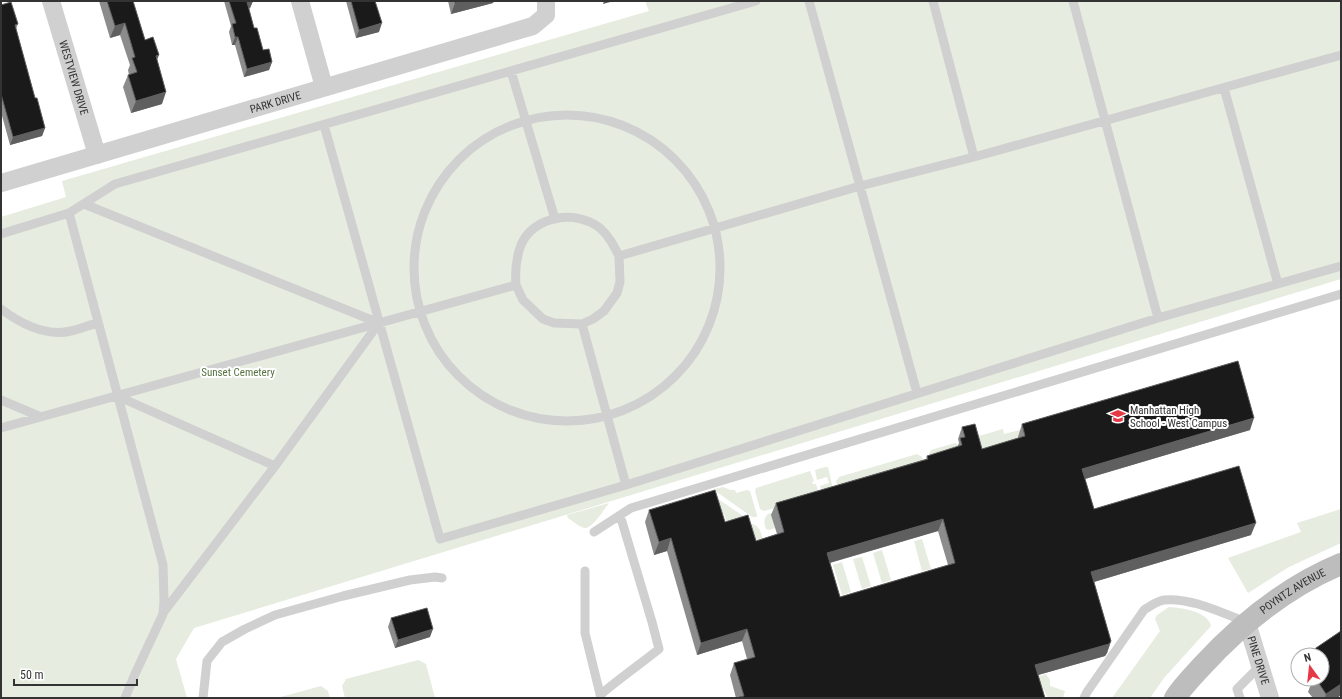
<svg xmlns="http://www.w3.org/2000/svg" width="1342" height="699" font-family="'Roboto Condensed',sans-serif">
<style>
.green{fill:#e6ecdf}
.lines{fill:none;stroke-linecap:round;stroke-linejoin:round}
.lane{stroke:#d0d0d0;stroke-width:9}
.street{stroke:#d0d0d0;stroke-width:18}
.secondary{stroke:#bdbdbd;stroke-width:22}
.wall{fill:#8c8c8c;fill-rule:evenodd}
.shaded-wall{fill:#5f5f5f}
.building{fill:#1a1a1a;stroke:#5f5f5f;fill-rule:evenodd}
.labels{text-anchor:middle;dominant-baseline:central;stroke-width:4;stroke-linejoin:round;paint-order:stroke}
.street-label{font-size:11px;fill:#333;stroke:#fff}
.park-label{font-size:11px;fill:#56703f;stroke:#fff}
.poi-label{font-size:11px;fill:#333;stroke:#fff;text-anchor:start}
</style>
<rect width="100%" height="100%" fill="#fff"/>
<path class="green" d="M645,1H1341V279L194,628L176,659L187,698H1V217L66,197L62,181L649,11Z
M1003,429L1004,434L1020,430L1021,448L979,461L972,438Z
M955,443L957,444L959,450L931,465L929,453L931,450Z
M917,454L922,457L925,467L772,515L775,528L769,530L766,529C764,523 763,519 768,514L839,493L836,481L839,477Z
M825,467H828L833,489L823,495L820,486L829,483L827,477L817,480L815,470Z
M810,471L814,481L812,482L813,484H816L819,495L764,511L760,509L755,491L756,488Z
M723,487L731,490H735L736,493L747,490L750,491L757,515V517H752L714,490L715,489Z
M713,497L718,499L749,520L728,526L724,514L718,515Z
M609,503C605,508 592,529 585,528C579,527 573,521 568,518L567,515Z
M1341,509V543L1289,567L1248,593L1228,558L1301,532L1297,523Z
M752,524C762,526 762,539 765,548L753,551L745,526Z
M922,539L931,569L922,571L914,541Z
M882,550L891,580L882,583L873,553Z
M862,557L871,586L862,589L853,559Z
M842,562L851,592L842,595L833,565Z
M1169,607C1181,608 1208,611 1211,626L1164,678L1150,698H1112L1160,631L1155,619L1157,615Z
M418,660L426,664L435,698H345L342,686L346,679Z
M1046,674L1050,680V686L1065,691L1063,698H1048L1037,677Z
M321,686L328,691L330,698H277Z"/>
<g class="lines">
<path class="lane" d="M809,1L917,393
M933,1L974,157
M1073,1L1158,318
M511,71L555,219
M1224,88L1278,284
M414 268a153 153 0 1 1 306 0a153 153 0 1 1-306 0Z
M324,125L440,539L626,485L1158,318L1341,266
M84,204L379,323L275,466L117,396
M69,213L115,184L756,1
M1,234L69,213L163,565L164,601L163,614L135,674L125,698
M516,285C515,272 516,258 521,245C533,216 576,209 600,228C609,236 614,246 619,256
M1,309C21,324 45,337 71,331C80,329 89,325 98,323
M582,324L626,485
M1,400L41,417
M1,428L516,285L523,300L543,319L554,323L582,324L593,319L604,311L617,293L620,282L619,256L860,186L974,157L1341,55
M594,532L631,508L1341,294
M585,571V633L601,698
M163,613L275,466
M600,695C619,679 639,665 659,649L652,622L620,515
M203,698L207,661L222,642L245,629L275,615L343,596L410,580L435,577L442,578
M1084,698L1087,692L1144,610C1150,606 1157,601 1164,600C1190,597 1222,613 1246,622
M1240,698L1237,689L1260,666"/>
<g class="street">
<path id="s1" d="M51,1L97,155"/>
<path d="M300,1L324,87"/>
<path id="s2" d="M1,183L533,26L546,15V1"/>
<path id="s3" d="M1247,623L1270,698"/>
</g>
<path class="secondary" id="s4" d="M1175,698C1183,686 1193,676 1203,665C1241,624 1288,586 1341,564"/>
</g>
<path class="wall" d="M99,1H133L145,40L157,60L162,104L131,113L123,87L128,75H129L128,70L130,65L120,35L110,38Z
M224,1H253L250,8L249,9L254,28L263,50L272,62L269,70L244,77L235,45H232L229,32L231,26Z
M346,1H375L379,32L356,38Z
M448,1H494L493,3L451,14Z
M1,5L18,24L16,29L35,98L45,128L42,136L10,145L1,112Z
M1022,424L1250,430L1085,479L1094,509L1251,535L1094,582L1111,641L1107,653L1105,656L1038,675L1045,698H736L730,675L734,663L747,659L742,641L697,655L667,551L654,555L645,522L649,510L725,522L756,541L777,534L771,515L776,503L926,459L927,456L957,447L959,443L958,439L962,427L982,449L1018,438V437ZM938,531L948,565L840,597L830,563Z
M391,618L430,637L395,648L388,627Z
M1341,631V695L1337,698H1313L1308,692L1313,679H1322V655H1311L1313,650Z"/>
<path class="shaded-wall" d="M250,1H253L250,8L244,10L247,2Z
M463,1H494L493,3L451,14L455,3Z
M604,1H614L603,4Z
M125,23L120,35L110,38L115,26Z
M382,23L379,32L356,38L359,30Z
M235,37H238L235,45H232Z
M159,55L154,67L156,56Z
M272,62L269,70L244,77L247,69Z
M166,92L162,104L131,113L136,101Z
M45,128L42,136L10,145L13,137Z
M1254,418L1250,430L1078,481L1082,469Z
M943,519L938,531L822,565L827,553Z
M1256,523L1251,535L1087,584L1091,572Z
M671,538L667,551L654,555L659,542Z
M433,629L430,637L395,648L398,640Z
M747,629L742,641L697,655L701,643Z
M1111,641L1107,653L1105,656L1031,677L1035,665Z
M1341,684V695L1337,698H1325L1326,694Z"/>
<path class="building" d="M107,1H133L145,40L153,37L159,55L156,56L166,92L136,101L128,75L137,72L132,58L135,57L125,23L115,26Z
M229,1H250L247,2L254,28H257L263,50L269,49L272,62L247,69L238,37H235L232,24L236,23Z
M351,1H375L382,23L359,30Z
M455,1H463L455,3Z
M11,2L18,24L15,25L35,98H37L45,128L13,137L1,94V5Z
M1238,361L1254,418L1082,469L1094,509L1239,466L1256,523L1091,572L1111,641L1109,644L1035,665L1045,698H739V697L744,696L734,663L755,657L747,629L701,643L671,538L659,542L649,510L715,490L725,522L748,515L756,541L784,532L776,503L928,459L927,456L962,445L960,438L965,437L962,427L975,424L982,449L1025,436L1022,424ZM943,519L955,563L840,597L827,553Z
M427,608L433,629L398,640L391,618Z
M1341,631V684L1326,694L1316,679H1322V671L1326,668L1322,663V655H1317L1313,650Z"/>
<defs>
<g id="school-bare" transform="scale(1.2)"><path d="M0-5L7-2L0 1L-7-2ZM-4 1L0 2.5L4 1V4Q0 6-4 4Z" fill="#e63946" stroke="#fff" stroke-width="2.5" paint-order="stroke"/></g>
</defs>
<g fill-rule="evenodd">
<use href="#school-bare" x="1118" y="416"/>
</g>
<g class="labels">
<g class="street-label">
<text stroke="none"><textPath href="#s1" startOffset="80">WESTVIEW DRIVE</textPath></text>
<text stroke="none"><textPath href="#s2" startOffset="286">PARK DRIVE</textPath></text>
<text stroke="none"><textPath href="#s4" startOffset="160">POYNTZ AVENUE</textPath></text>
<text stroke="none"><textPath href="#s3" startOffset="39">PINE DRIVE</textPath></text>
</g>
<g class="park-label">
<text x="238" y="372">Sunset Cemetery</text>
</g>
<g class="poi-label">
<text x="1130" y="410">Manhattan High<tspan x="1130" dy="13">School - West Campus</tspan></text>
</g>
</g>
<rect width="1342" height="699" fill="none" stroke="#333333" stroke-width="4"/>
<g transform="translate(1310 667) rotate(345)"><circle r="19" fill="#ffffff" stroke="#adadad"/>
<path d="M0-3L7 15L0 10L-7 15Z" fill="#e63946"/>
<text y="-6" font-size="11" font-weight="bold" text-anchor="middle" fill="#333333">N</text>
</g>
<path d="M14 679v6h123v-6" fill="none" stroke="#333333" stroke-width="2"/>
<text x="20" y="679" font-size="12" fill="#333333" stroke="#ffffff" stroke-width="3" paint-order="stroke">50 m</text>
</svg>
